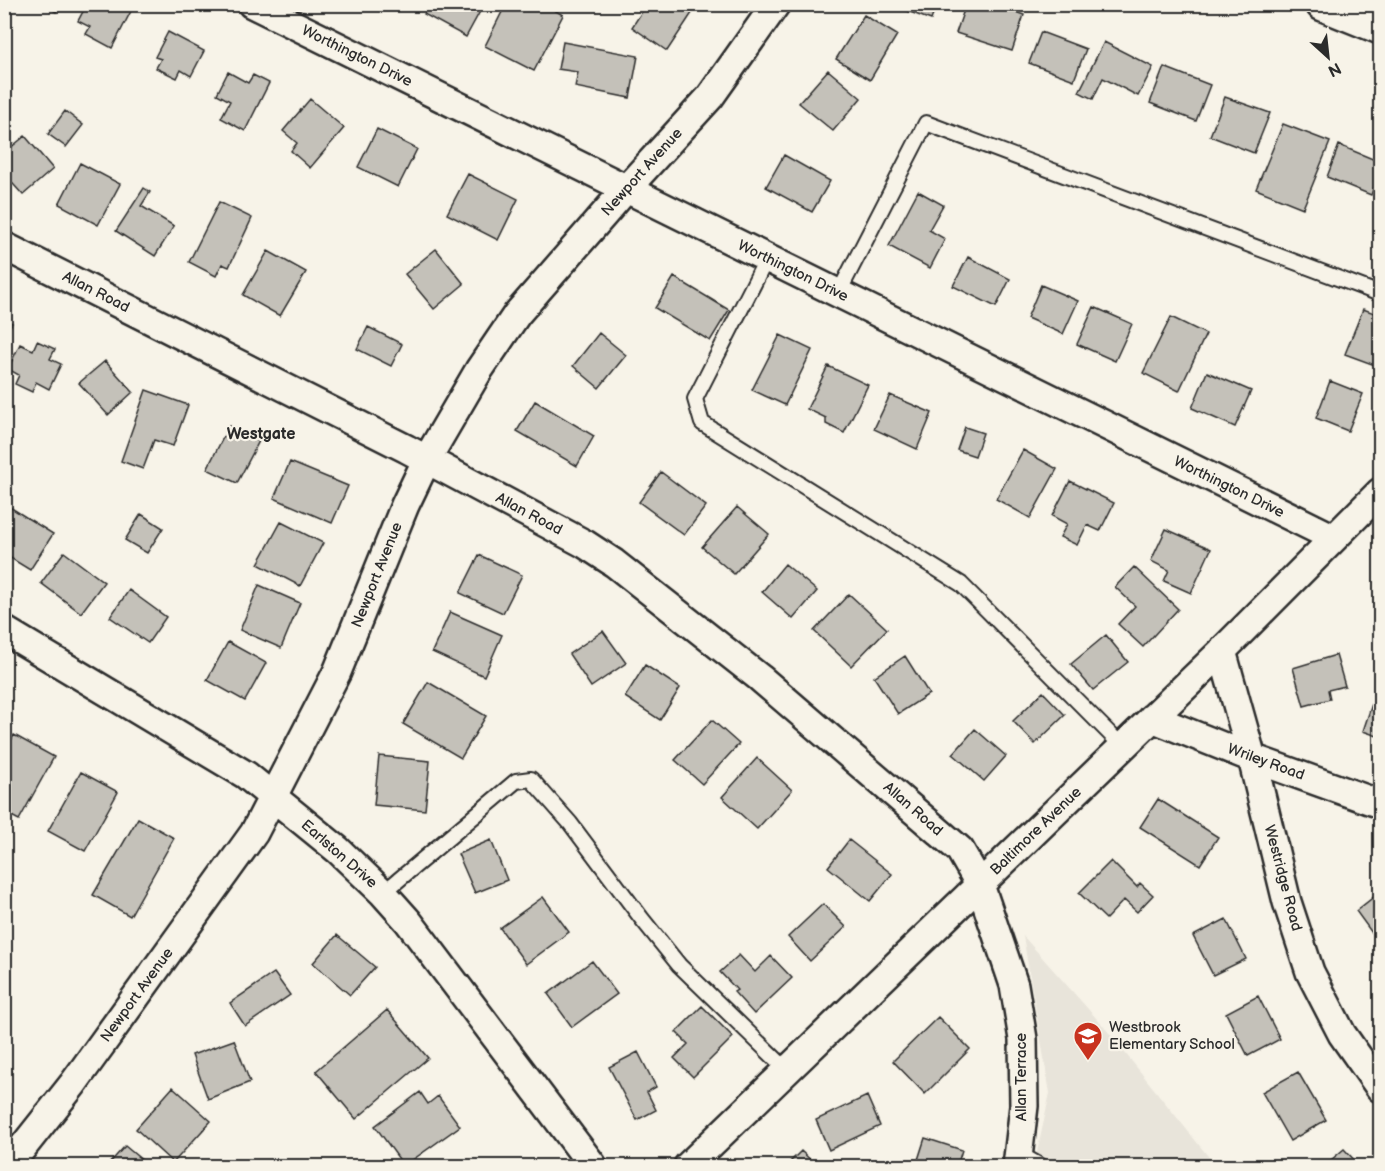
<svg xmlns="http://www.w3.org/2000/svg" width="1385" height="1171" font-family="'Balsamiq Sans',sans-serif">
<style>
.built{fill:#e8e4da}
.building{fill:#c4c1b9;stroke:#2b2b2b;stroke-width:1.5}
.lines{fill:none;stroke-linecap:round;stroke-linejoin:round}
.service-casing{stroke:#2b2b2b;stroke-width:18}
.minor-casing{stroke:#2b2b2b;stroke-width:32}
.secondary-casing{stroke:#2b2b2b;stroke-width:38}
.service{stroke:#f7f3e8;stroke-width:14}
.minor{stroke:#f7f3e8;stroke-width:27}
.secondary{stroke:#f7f3e8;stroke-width:33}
.labels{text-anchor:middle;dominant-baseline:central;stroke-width:4.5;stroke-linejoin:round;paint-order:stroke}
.street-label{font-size:15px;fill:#2b2b2b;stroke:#f7f3e8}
.poi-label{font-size:15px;fill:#2b2b2b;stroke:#f7f3e8;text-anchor:start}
.neighbourhood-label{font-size:16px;font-weight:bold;fill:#2b2b2b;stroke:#f7f3e8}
</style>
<rect width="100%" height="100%" fill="#f7f3e8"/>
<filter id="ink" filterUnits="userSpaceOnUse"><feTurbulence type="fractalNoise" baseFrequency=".0167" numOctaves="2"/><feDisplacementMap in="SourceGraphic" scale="12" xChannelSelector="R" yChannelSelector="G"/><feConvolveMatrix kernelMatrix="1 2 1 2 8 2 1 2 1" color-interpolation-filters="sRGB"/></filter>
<g filter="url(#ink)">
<path class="built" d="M1023,936L1105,1028L1216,1166H1034L1050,1093Z"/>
<path class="building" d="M42,4H60L56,12Z
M87,4H100L111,10L114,4H117L131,11L112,48L86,34L90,27L78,21Z
M429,4H484L466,37L424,14Z
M506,4H544L563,15L534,71L485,46Z
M647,4H698L667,51L632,27Z
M889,4H937L931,20Z
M966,4H992L1024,15L1012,51L956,33Z
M864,15L897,35L870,80L836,59Z
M168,32L204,51L191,76L181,70L177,78L156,68L161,59L155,57Z
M1041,32L1086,49L1074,80L1029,63Z
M563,42L638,56L630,98L575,87L578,72L558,69Z
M1104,42L1153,67L1138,96L1103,78L1093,99L1079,92Z
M1164,67L1210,85L1196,121L1150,103Z
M828,70L861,98L833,131L799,103Z
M228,72L248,83L253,75L269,83L245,131L221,118L230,101L217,94Z
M1225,97L1270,113L1254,153L1210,136Z
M310,99L344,128L310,168L291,151L297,143L283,131Z
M65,111L83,125L66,147L48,134Z
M1283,124L1330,142L1303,208L1256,189Z
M377,129L417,149L398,187L358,167Z
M25,136L53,169L23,195L4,174V153Z
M1339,145L1380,162V172L1371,195L1327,177Z
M784,155L830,181L812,212L766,187Z
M80,163L120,184L98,225L59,204Z
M468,174L518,199L498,240L447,214Z
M144,188L150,192L141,206L174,226L155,256L116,231Z
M918,191L943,205L929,230L945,239L930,268L889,246Z
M219,202L252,218L229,267L222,264L216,276L189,262Z
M1380,226V242L1375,240Z
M436,249L464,284L434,309L405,274Z
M268,251L306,272L280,316L243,295Z
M968,257L1010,279L996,307L953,286Z
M674,277L729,310L710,341L655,308Z
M1041,285L1078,301L1063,334L1027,318Z
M1094,307L1132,324L1115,361L1077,344Z
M1363,309L1380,315V367L1345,354Z
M1171,317L1206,334L1179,391L1143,373Z
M4,318L12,323L4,337Z
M368,327L402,344L391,366L357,349Z
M599,333L626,355L599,388L573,366Z
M780,335L812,350L785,405L752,390Z
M37,341L55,349L50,359L61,364L49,389L36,382L32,392L15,384L19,375L8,369L20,344L33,350Z
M105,361L133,392L108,415L79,383Z
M828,366L868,385L844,433L826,424V418L807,409Z
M1207,372L1251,391L1235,427L1192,408Z
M1330,381L1363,394L1348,431L1316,418Z
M146,390L188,405L173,446L154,440L143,469L121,461Z
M890,395L932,413L917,449L874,429Z
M535,401L594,436L577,466L517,431Z
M229,426L259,441L237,483L207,469Z
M965,427L983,433L975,456L957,450Z
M1023,450L1057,469L1030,518L996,499Z
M290,462L348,486L332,523L274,498Z
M661,472L706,506L684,535L639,502Z
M1070,481L1114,503L1100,531L1087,525L1077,545L1060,537L1067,524L1052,516Z
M8,506L53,534L30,570L4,554V512Z
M737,507L769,534L734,574L702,547Z
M141,514L163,528L147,553L125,540Z
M281,522L323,543L300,586L258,564Z
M1166,529L1211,549L1191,593L1164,581L1169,570L1151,561Z
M64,552L104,582L81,613L41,583Z
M479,555L522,575L503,613L460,593Z
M785,564L817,591L793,619L762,592Z
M1134,567L1178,609L1143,647L1118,624L1135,606L1115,587Z
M259,585L300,603L281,648L240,630Z
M129,590L166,617L148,643L110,617Z
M849,594L887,629L851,666L814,631Z
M450,612L502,635L484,676L432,652Z
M603,631L626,663L591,687L569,654Z
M1106,635L1128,662L1093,690L1071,664Z
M228,642L266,663L245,701L207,680Z
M1336,655L1345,686L1328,690L1330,699L1304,706L1293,668Z
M905,656L929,694L898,714L874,677Z
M645,665L680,688L660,720L625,697Z
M1380,680V737L1363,731Z
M428,682L486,716L461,758L403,724Z
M1043,692L1065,715L1035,744L1013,721Z
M712,720L739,744L702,784L675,760Z
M975,729L1006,756L984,781L953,754Z
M14,735L54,757L19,820L4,812V752Z
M379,756L430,761L425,810L374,805Z
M757,758L792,790L757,829L722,797Z
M81,772L118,792L85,851L48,831Z
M1158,799L1218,837L1200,865L1140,827Z
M138,818L174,838L130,916L93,895Z
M491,840L507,880L475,893L458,854Z
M849,840L892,874L870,901L828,867Z
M1111,861L1137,887L1140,883L1153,895L1137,912L1124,900L1106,919L1079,893Z
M1380,892V944L1356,911Z
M543,897L569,932L526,964L500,928Z
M823,904L846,927L810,961L788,937Z
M1226,919L1246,959L1213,975L1193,936Z
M337,935L375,967L350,995L313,963Z
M739,955L755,972L771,956L792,978L754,1014L734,992L737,990L720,972Z
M592,961L617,994L572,1027L548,994Z
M274,973L290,995L245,1026L230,1003Z
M1258,996L1280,1039L1248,1056L1226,1013Z
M702,1006L733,1037L693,1077L674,1058L688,1044L676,1032Z
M387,1010L428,1058L356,1119L316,1071Z
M938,1017L970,1049L925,1094L893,1061Z
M234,1040L250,1082L208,1099L192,1055Z
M638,1052L656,1087L647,1092L656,1110L637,1120L609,1067Z
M4,1065L12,1071L4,1080Z
M1298,1072L1326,1120L1290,1141L1262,1092Z
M173,1087L211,1121L173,1163L136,1129Z
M420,1092L428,1104L438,1096L460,1126L404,1166L375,1126Z
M867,1096L880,1126L829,1150L816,1120Z
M925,1138L962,1150L957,1166H916Z
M125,1146L149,1166H107Z
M1344,1149L1360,1166H1324Z
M801,1151L817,1166H786Z"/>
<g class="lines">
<g class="service-casing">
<path id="service" d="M767,258L695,399L702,423L961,584L1123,747
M838,294L926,123L1380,294
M383,893L516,781L531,779L570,823L642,919L679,965L787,1070
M1018,1153L1041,1166"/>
</g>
<g class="minor-casing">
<path id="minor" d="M252,4L1334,538
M4,246L407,449L585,544L614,563L760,678L960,850L980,885L1014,985L1023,1039L1024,1106L1017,1166
M4,630L246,775L338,850L383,893L408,921L593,1166
M1222,651L1252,758L1287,902L1310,972L1342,1034L1380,1088
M1152,718L1252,758L1380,804
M8,1166L73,1084L254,833L337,672L405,505L427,459L479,370L517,314L626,189L710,97L776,4
M688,1166L1222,651L1380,492"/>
</g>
<g class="secondary-casing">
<path id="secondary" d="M1323,4L1380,27"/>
</g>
<use href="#service" class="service"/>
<use href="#minor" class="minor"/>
<use href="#secondary" class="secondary"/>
</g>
</g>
<defs>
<g id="school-pin" transform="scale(1.5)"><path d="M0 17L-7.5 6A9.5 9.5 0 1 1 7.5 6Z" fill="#c8321e" stroke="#f7f3e8"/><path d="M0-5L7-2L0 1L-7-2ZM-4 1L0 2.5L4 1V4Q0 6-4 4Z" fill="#fff"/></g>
</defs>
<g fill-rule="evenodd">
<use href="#school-pin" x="1088" y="1036"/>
</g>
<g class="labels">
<g class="street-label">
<text transform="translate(357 56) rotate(26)">Worthington Drive</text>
<text transform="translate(642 172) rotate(-48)">Newport Avenue</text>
<text transform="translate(793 271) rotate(26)">Worthington Drive</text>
<text transform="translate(96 292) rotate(27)">Allan Road</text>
<text transform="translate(1229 487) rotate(26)">Worthington Drive</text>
<text transform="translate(529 514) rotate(28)">Allan Road</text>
<text transform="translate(377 575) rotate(-68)">Newport Avenue</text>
<text transform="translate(1266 762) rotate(20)">Wriley Road</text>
<text transform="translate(913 809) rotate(41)">Allan Road</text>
<text transform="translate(1036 831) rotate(-44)">Baltimore Avenue</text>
<text transform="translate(339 854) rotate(41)">Earlston Drive</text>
<text transform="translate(1283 878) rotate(75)">Westridge Road</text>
<text transform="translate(137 995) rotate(-54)">Newport Avenue</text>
<text transform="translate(1021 1077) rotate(-90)">Allan Terrace</text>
</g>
<g class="poi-label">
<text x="1109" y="1027">Westbrook<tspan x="1109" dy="17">Elementary School</tspan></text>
</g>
<g class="neighbourhood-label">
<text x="261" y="434">Westgate</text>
</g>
</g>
<rect width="1385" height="1171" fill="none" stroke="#f7f3e8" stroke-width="24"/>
<rect x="12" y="12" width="1361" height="1147" fill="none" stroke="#2b2b2b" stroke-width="2" filter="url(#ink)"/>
<g transform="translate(1328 57) rotate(153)" stroke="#f7f3e8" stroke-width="4.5" paint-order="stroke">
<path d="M0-4.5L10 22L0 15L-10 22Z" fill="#2b2b2b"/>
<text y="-9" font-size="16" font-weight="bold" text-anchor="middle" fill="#2b2b2b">N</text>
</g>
</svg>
